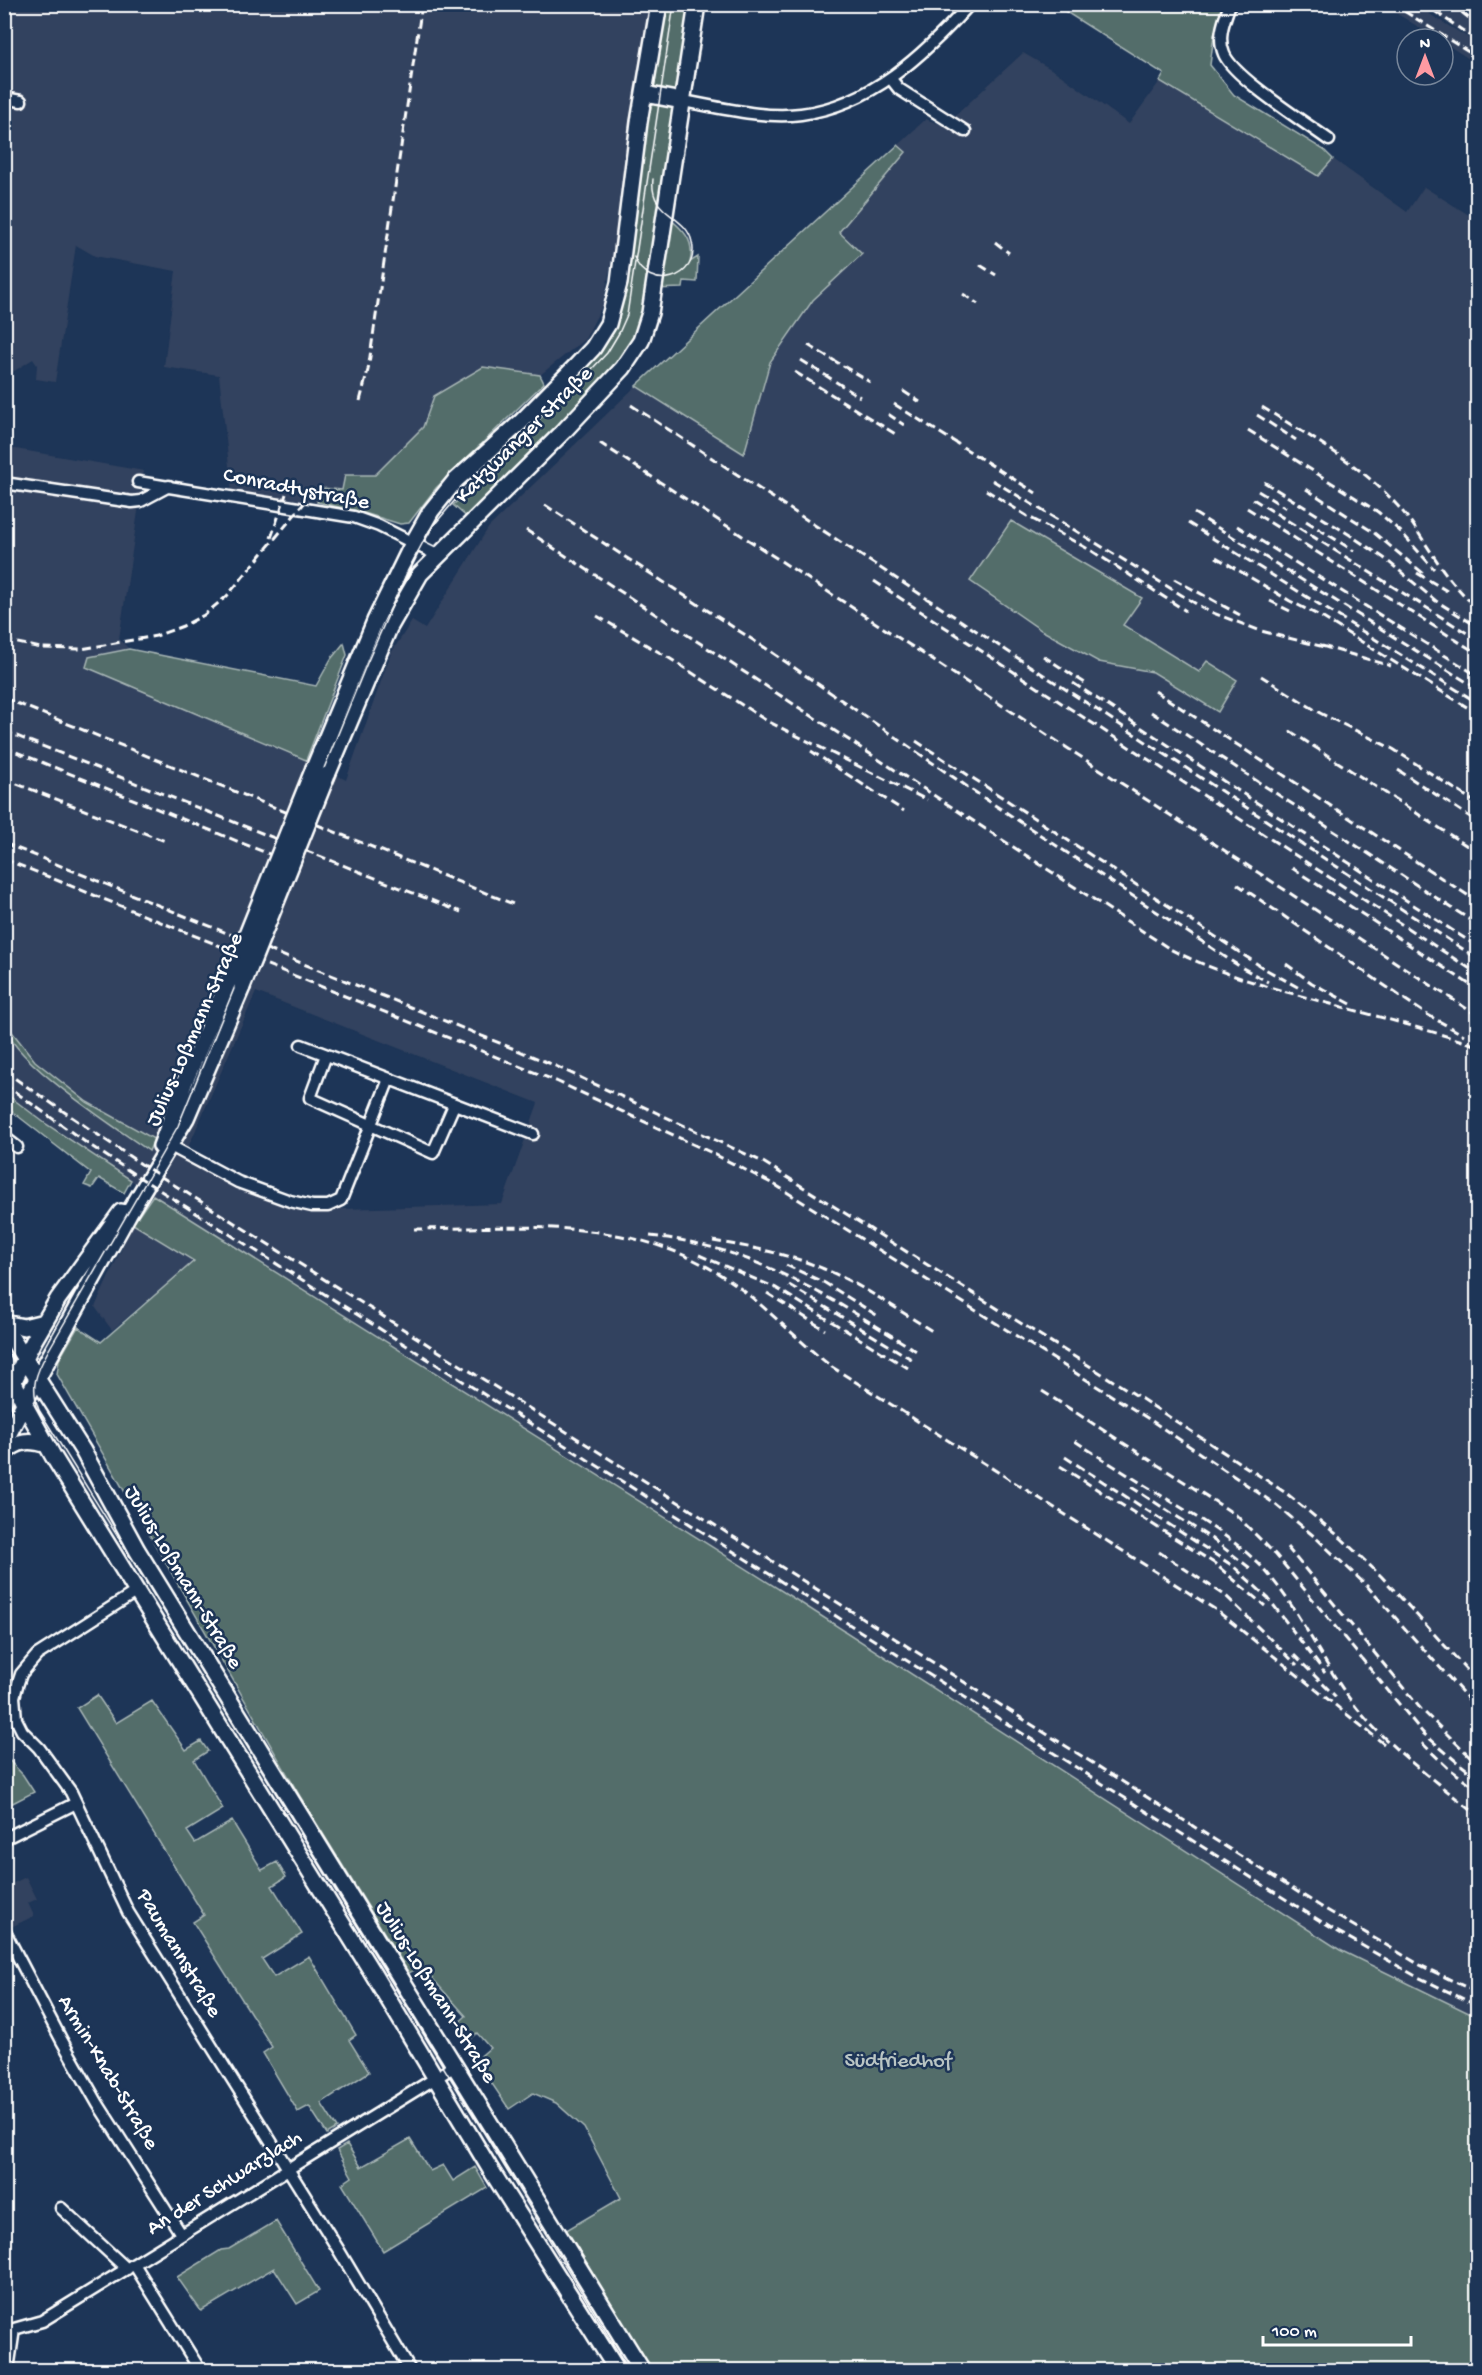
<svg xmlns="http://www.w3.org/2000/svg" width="1482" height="2375" font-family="'Gochi Hand',sans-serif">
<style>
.built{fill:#33425e;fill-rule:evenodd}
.green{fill:#526d6b;stroke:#a8b6b5;stroke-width:1.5}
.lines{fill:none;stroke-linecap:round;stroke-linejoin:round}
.minor-casing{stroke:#fff;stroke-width:15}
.secondary-casing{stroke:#fff;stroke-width:20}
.minor{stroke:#1d3557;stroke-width:10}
.secondary{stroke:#1d3557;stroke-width:15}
.tram{stroke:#fff;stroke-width:1.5}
.rail{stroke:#fff;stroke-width:3;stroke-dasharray:9 4.5;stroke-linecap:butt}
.secondary-bridge-casing{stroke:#fff;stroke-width:20;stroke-linecap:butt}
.secondary-bridge{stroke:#1d3557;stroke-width:15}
.labels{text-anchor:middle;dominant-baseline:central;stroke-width:5;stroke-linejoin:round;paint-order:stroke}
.street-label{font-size:22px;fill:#fff;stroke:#1d3557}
.park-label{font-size:22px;fill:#bac5c4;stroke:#1d3557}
</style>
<rect width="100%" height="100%" fill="#1d3557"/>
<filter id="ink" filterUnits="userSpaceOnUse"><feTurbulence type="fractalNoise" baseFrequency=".0167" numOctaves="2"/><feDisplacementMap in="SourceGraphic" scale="12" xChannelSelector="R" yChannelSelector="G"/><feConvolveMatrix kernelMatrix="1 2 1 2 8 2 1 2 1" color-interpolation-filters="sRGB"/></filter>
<g filter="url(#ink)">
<path class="built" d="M5,5H661L603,304L585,339L540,375L483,367L434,396L423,427L375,475H345L342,490L323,488L317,502L232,493L219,375L164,367L176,271L95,256L76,245L55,382L36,379L37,365L33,359L5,377Z
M1383,5H1417L1434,17L1477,43L1422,5H1455L1477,22V64L1443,42V39H1438Z
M1023,53L1056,72L1129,124L1160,81L1318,176L1333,159L1407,212L1424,187L1477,220V2017L1340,1950L801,1603L153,1195L46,1124L5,1093L4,447L144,471L119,639L129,649L89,657L86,667L289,751L346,780L391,653L412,621L425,629L489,527L636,386L926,119L944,126ZM970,581L1142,597L1123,624L1199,672L1237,681L1218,712L1153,672L1099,662L1041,630ZM256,992L538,1103L502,1204L313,1210L257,1194L183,1159Z
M133,1224L194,1261L112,1330L95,1307Z
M26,1877L37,1899L28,1903L34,1916L11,1927L5,1913V1887Z"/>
<path class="green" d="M663,5H692L662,212C680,227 696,238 690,262L698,257L697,282L684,281L683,288L651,289L634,347L470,520L453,505L495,468L488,458L602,341Z
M1055,5H1226L1214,35L1210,65L1234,95L1324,150L1333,159L1318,176L1160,81L1164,74Z
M898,145L906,152L839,232L862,254L813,300L770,362L744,454L636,386Z
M483,367L540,375L544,383L436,488L409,523L400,524L361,512L317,502L323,488L342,490L345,475H375L423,427L434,396Z
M1011,521L1142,598L1123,625L1199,672L1207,661L1237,680L1218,712L1153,672L1099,662L1041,630L970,581Z
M344,643L347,655L306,760L86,667L89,657L129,649L316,686L331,659Z
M5,1023L35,1061L87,1102L154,1139L149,1151C121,1131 4,1056 5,1023Z
M5,1093L46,1124L131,1180L124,1193L99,1178L92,1188L84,1185L91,1173L5,1106Z
M153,1195L801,1603L1340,1950L1477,2017V2370H648L563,2232L621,2198L584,2128L556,2103L533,2093L509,2109L476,2060L490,2048L477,2033L470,2039L457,2024L466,2016L421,1966L409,1973L301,1798L57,1374L59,1360L78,1327L101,1342L194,1261L133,1224Z
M97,1695L116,1723L152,1701L186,1750L201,1741L208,1751L194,1760L223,1809L187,1831L195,1843L232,1821L262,1870L277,1862L286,1877L272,1886L302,1934L262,1959L274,1977L309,1956L356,2035L349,2040L369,2072L321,2103L337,2128L327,2134L309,2106L298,2112L263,2053L272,2047L193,1922L204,1915L77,1708Z
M5,1756L23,1775L34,1792L5,1807Z
M410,2139L430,2171L443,2165L453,2181L475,2167L487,2188L383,2251L342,2184L352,2177L337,2150L347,2144L361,2167Z
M276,2221L319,2291L297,2304L274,2268L201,2311L177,2277L221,2250L229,2249Z"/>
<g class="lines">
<g class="minor-casing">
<path id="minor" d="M1230,4C1224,21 1217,37 1224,54C1233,77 1306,123 1329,140
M891,79L899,89L965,131
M4,98L21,101
M682,101C720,107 762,119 801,114C871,105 924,55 970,4
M138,482L354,517L379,526L437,555
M4,483L132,502L141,501L169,486
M301,1045L533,1134
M326,1055L310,1098L433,1153L454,1105
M4,1137L17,1147
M165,1143L238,1182L290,1201L312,1206H328L341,1200L389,1079
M137,1591L37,1655L21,1674L17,1686L14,1697L16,1719L22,1731L39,1748L71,1792L128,1912L338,2249L410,2370
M4,1839L76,1803
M4,1930L62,2041L98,2104L181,2234
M61,2208L127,2269
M134,2264L200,2370
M14,2329L42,2321L455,2066
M8,2370L14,2329"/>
</g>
<g class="secondary-casing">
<path id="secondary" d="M645,94L682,101
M314,768L375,621L413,543L431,511L455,481L522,421L577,365L593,348L608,324L619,283L639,122L659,4
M327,775L389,628L420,574L563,432L623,368L641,341L650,313L697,4
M161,1146L185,1081L228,982
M4,1323L24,1327L44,1322
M4,1326L83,1451L137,1550L642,2370
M4,1362L28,1411L53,1456L372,1972L489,2167L617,2370
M4,1401L33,1342L58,1299L121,1212
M4,1443L29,1394L129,1213L186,1118L242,987
M4,1453C19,1440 29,1439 47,1445"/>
</g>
<use href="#minor" class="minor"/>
<use href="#secondary" class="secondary"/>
<path class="tram" d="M634,257C648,294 701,279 692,242C686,214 649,216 653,179
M629,2370L198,1666L39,1410C30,1387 36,1373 47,1353L178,1126L367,663L408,570L429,531L462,492L590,371L607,353L619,333L627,315L674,4"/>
<path class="rail" d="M1393,4L1478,58
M1424,4L1478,41
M1451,4L1478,25
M995,242L1009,253
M980,265L996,275
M963,294L978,304
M808,345L870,382
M801,360L860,397
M795,372L897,435
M903,391L920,402
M360,401L368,370L422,4
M894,404L1036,493
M631,405L1478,959
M1262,407C1309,436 1359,463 1396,504C1413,522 1425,544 1439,564C1450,581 1464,595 1478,610
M888,414L904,425
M1257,415L1296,440
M1248,430L1378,512L1401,532L1434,569
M600,443L1478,1016
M992,480L1208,611L1261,631L1328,648
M1264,482L1350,535L1384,558L1436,601L1478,627
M1306,489L1373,532L1424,574
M986,490L1027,516L1092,551L1186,611
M1258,491L1286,508
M1253,499L1478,640
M545,505L770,651L972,790L1239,966L1268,982
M1247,508L1478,654
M1194,513L1478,689
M1306,521L1354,551
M1188,523L1478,703
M1237,526L1478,676
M526,530L1170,949C1221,975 1275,989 1331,1004C1380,1017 1429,1030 1478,1046
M271,538L286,494
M1216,557L1290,601L1320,616L1478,714
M1417,573L1447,591
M1174,579L1240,615
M874,581L1478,974
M1270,601L1290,611
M597,616L669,658L767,721L927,800
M4,640L41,648L81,649L156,636L183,626L204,615L227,596L311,495
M1322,646L1391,666
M1043,656L1085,683
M1261,676L1320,713L1393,749L1478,804
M1073,683L1478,947
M1155,691L1478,902
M4,698L513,904
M1151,712L1478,925
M4,731L461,912
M1290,731L1478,853
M916,741L1265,969L1303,990
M4,747L269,854
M811,751L904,811
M1398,770L1478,822
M4,779L165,841
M4,843L549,1063L763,1162L1131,1392L1286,1493L1341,1538L1381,1576L1478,1682
M4,859L556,1081L710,1152L777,1186L1149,1419L1275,1504L1315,1537L1367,1586L1478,1710
M1292,868L1478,990
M1237,884L1426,1014L1464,1035
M1286,964L1312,983L1351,1004
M4,1071L141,1164L1320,1906L1420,1965L1478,1993
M4,1084L88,1144L134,1174L1333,1929L1414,1975L1478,2006
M414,1229C522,1228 629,1215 724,1277C763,1302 795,1339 832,1367L1216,1610L1384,1744
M650,1236C751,1245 834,1300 918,1352
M713,1241C751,1247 789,1254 824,1269C862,1285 897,1309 932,1331
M699,1255L776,1288L908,1368
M786,1265L825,1283L878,1316
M789,1285L913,1360
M767,1293L825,1330
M1042,1391L1236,1515L1276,1555L1423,1733L1457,1762L1478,1778
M1075,1441C1107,1462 1139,1482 1172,1502C1203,1521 1235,1540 1261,1566C1299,1607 1319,1658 1352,1702C1386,1747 1435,1780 1478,1816
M1065,1457L1233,1566L1268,1598L1325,1673
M1060,1466L1214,1563L1265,1606
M1131,1487L1212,1539L1250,1568
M1287,1547L1420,1708L1478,1764
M1159,1552L1226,1596L1297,1665
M1294,1655L1336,1697
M1422,1743L1448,1768L1478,1789"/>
<g class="secondary-bridge-casing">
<path id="secondary-bridge" d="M228,982L314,768
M242,987L327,775"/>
</g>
<use href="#secondary-bridge" class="secondary-bridge"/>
</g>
</g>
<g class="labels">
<g class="street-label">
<text transform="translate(525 436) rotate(-45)">Katzwanger Straße</text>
<text transform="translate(296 490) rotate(11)">Conradtystraße</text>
<text transform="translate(196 1030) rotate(-66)">Julius-Loßmann-Straße</text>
<text transform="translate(182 1578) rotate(59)">Julius-Loßmann-Straße</text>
<text transform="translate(178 1954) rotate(59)">Paumannstraße</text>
<text transform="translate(435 1993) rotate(58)">Julius-Loßmann-Straße</text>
<text transform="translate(107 2073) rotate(59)">Armin-Knab-Straße</text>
<text transform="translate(225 2184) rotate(-32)">An der Schwarzlach</text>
</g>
<g class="park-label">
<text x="898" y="2062">Südfriedhof</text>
</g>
</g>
<rect width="1482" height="2375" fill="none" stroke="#1d3557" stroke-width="24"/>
<rect x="12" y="12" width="1458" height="2351" fill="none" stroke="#fff" stroke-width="2" filter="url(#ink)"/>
<g transform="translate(1425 57)"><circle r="28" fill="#1d3557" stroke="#77869a" stroke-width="1.5"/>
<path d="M0-4.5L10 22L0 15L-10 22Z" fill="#ff9aa2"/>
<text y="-9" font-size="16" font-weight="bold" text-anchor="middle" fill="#ffffff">N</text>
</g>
<path d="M1263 2336v9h148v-9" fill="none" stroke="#ffffff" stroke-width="3"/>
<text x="1272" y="2336" font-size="18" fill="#ffffff" stroke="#1d3557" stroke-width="4.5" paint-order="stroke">100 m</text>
</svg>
